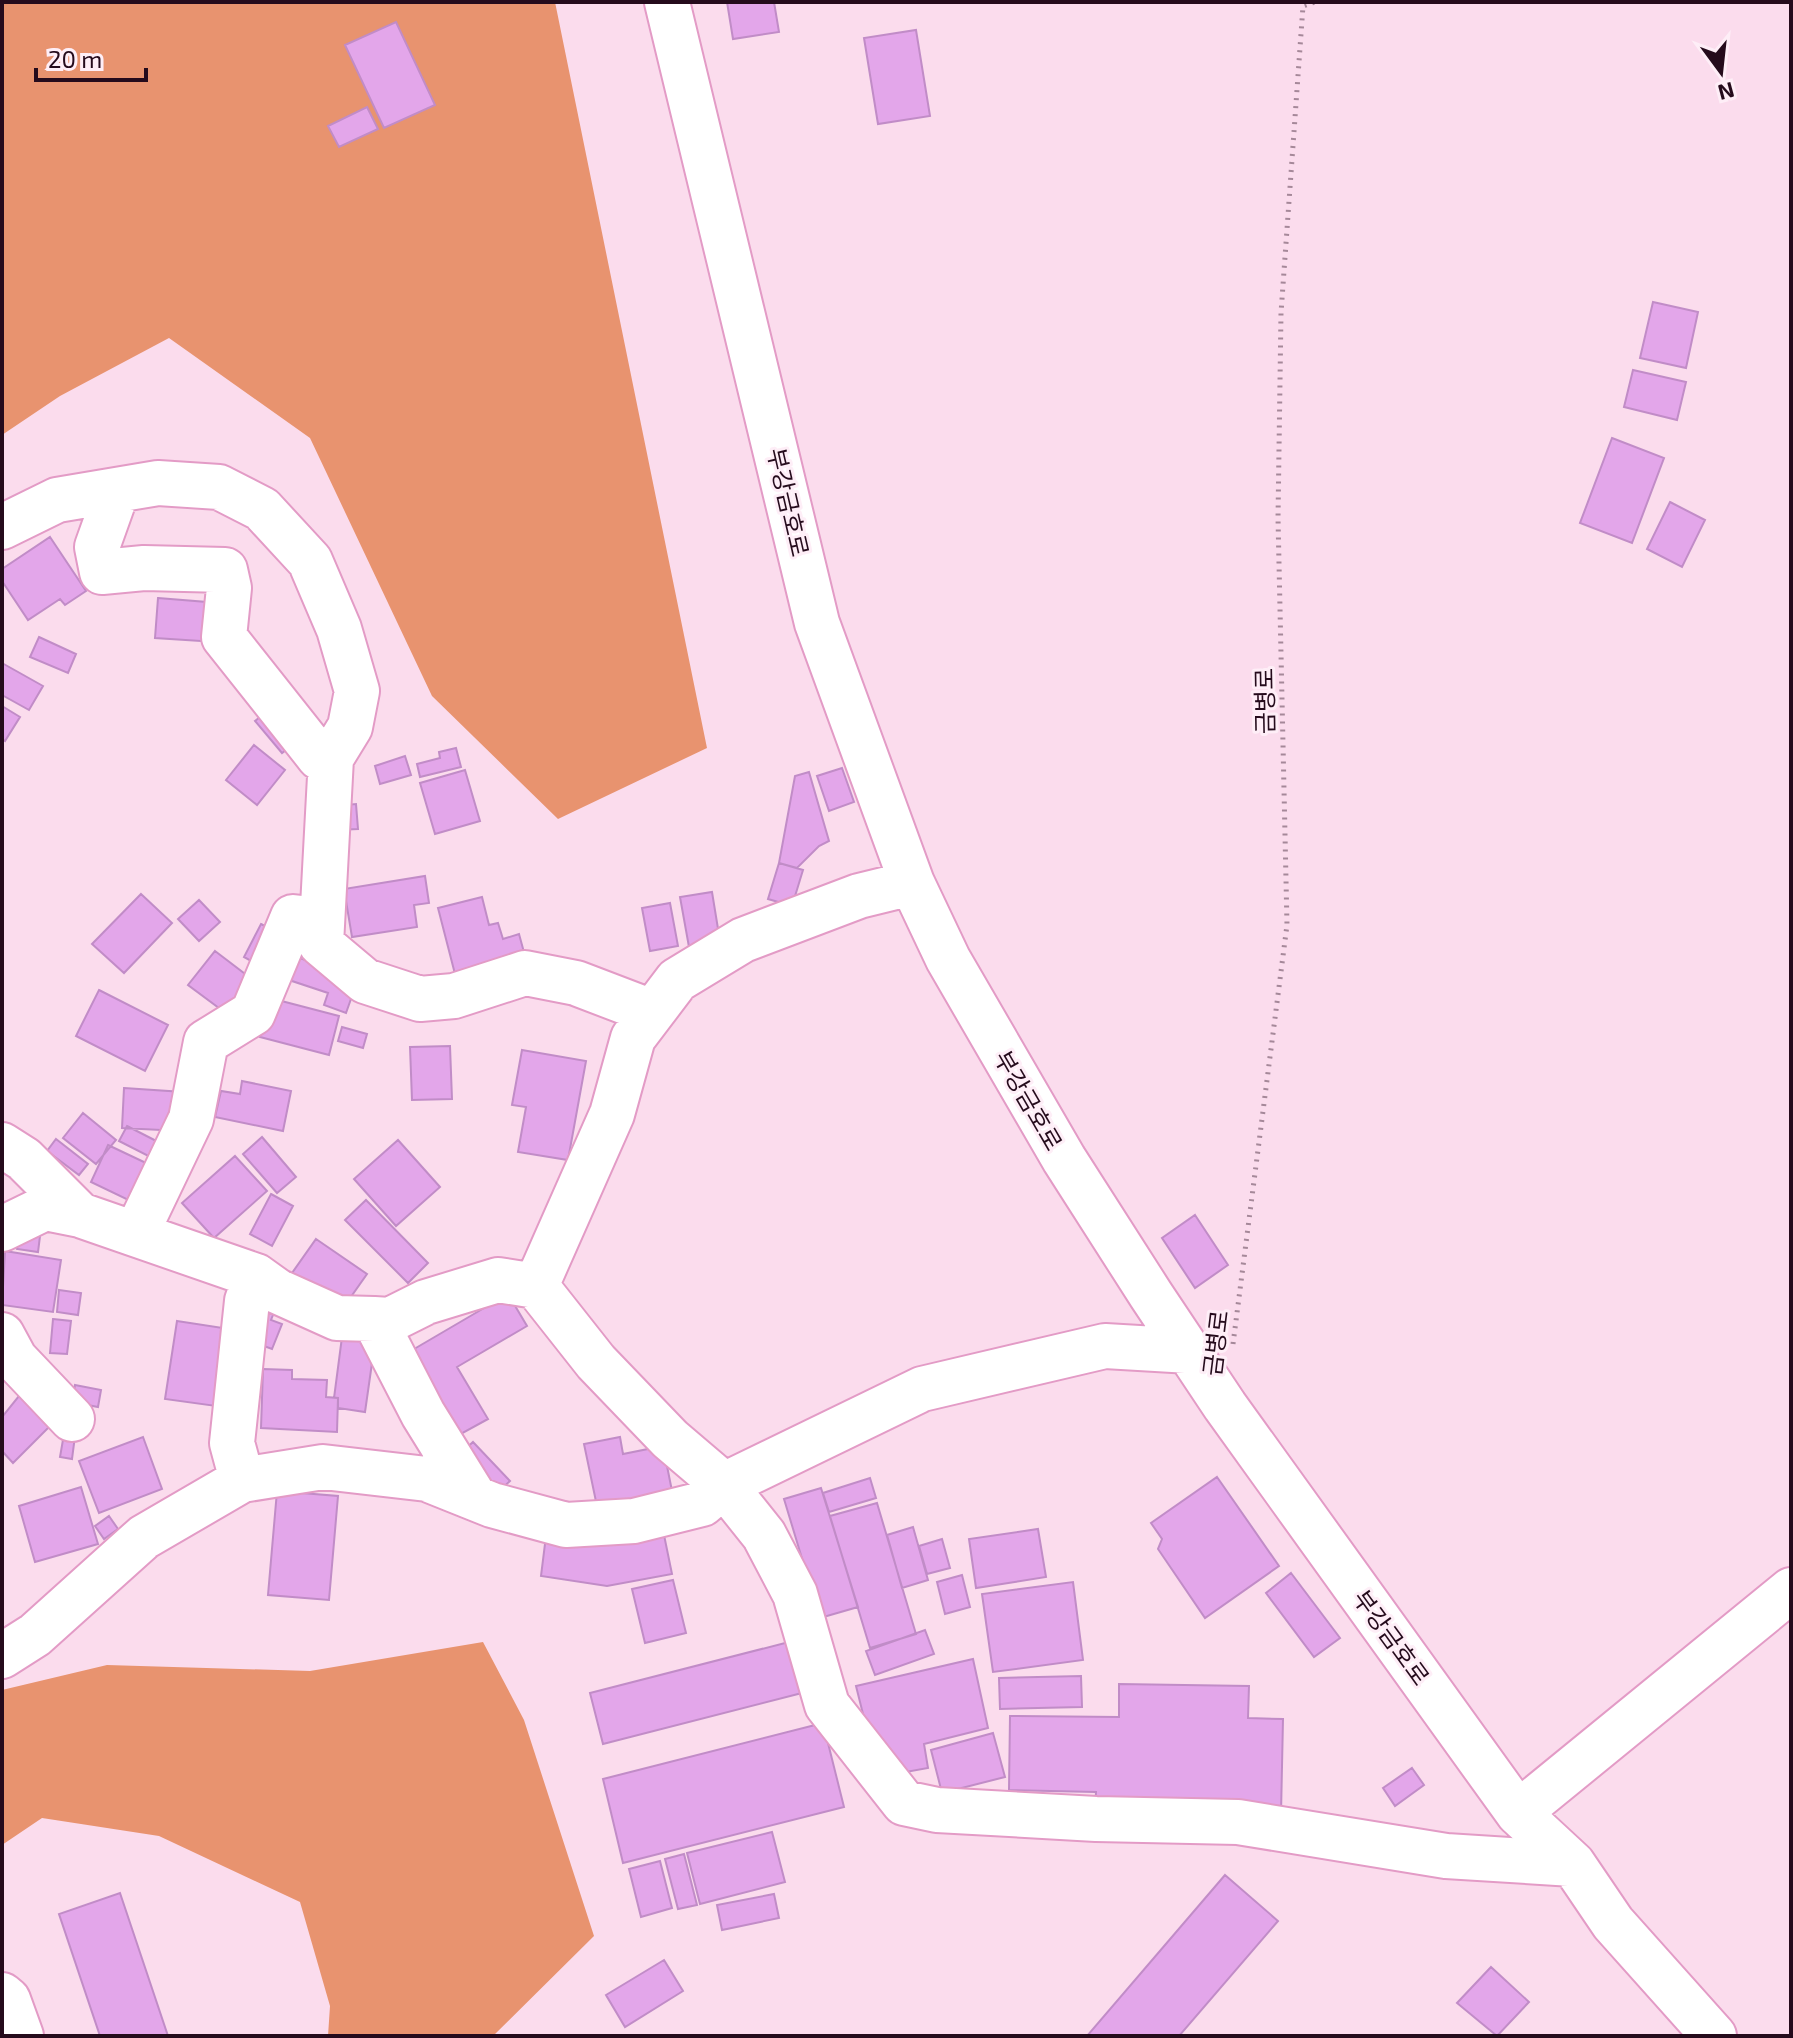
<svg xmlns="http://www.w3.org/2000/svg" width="1793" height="2038" font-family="'Exo 2','Noto Sans KR',sans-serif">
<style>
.forest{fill:#e8936f}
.building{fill:#e3a6ea;stroke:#c18cc7;stroke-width:2}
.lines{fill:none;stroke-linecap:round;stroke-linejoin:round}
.minor-casing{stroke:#e39bc6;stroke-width:48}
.path{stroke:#a58899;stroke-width:5;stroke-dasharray:2 6;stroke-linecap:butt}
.minor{stroke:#fff;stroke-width:44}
.labels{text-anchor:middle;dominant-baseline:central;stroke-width:6;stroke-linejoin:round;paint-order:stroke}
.street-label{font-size:24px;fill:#250b1c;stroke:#feeef7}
</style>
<rect width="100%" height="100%" fill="#fbdced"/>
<path class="forest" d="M2,2H555L707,748L558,819L432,696L310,438L169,338L60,396L2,435Z
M483,1642L524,1720L594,1936L493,2036H328L330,2006L300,1902L159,1836L42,1818L2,1845V1690L107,1665L310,1671Z"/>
<path class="building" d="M727,2H774L779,32L733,39Z
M396,22L435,105L384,128L345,45Z
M916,30L930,116L878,124L864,38Z
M367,107L378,129L339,147L328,126Z
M1653,302L1698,312L1686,368L1640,358Z
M1633,370L1686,382L1677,420L1624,407Z
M1612,438L1664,458L1632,543L1580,523Z
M1670,502L1705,520L1682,567L1647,549Z
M50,537L86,591L65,605L60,599L28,620L2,581V569Z
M158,598L219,603L216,642L155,638Z
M39,637L76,654L68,673L30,657Z
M2,663L43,686L29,710L2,695Z
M2,706L20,717L5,741L2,739Z
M269,710L295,743L282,753L255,721Z
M254,745L285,770L257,805L226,780Z
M456,748L461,767L420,777L417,764L440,758L439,752Z
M405,756L411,775L380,784L375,766Z
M842,768L854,802L829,811L817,776Z
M465,770L480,821L435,834L420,783Z
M809,772L829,841L819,846L797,868L779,863L795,776Z
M356,804L358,829L336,830L334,806Z
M779,863L803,870L792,906L768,899Z
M425,876L429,903L414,905L417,927L352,937L344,889Z
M712,892L720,941L689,947L680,897Z
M141,894L172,923L124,973L92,944Z
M482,897L489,925L498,923L503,939L519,934L525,956L455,974L438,908Z
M199,900L220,922L199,941L178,919Z
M670,903L678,946L650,951L642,908Z
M261,924L282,935L264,968L244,957Z
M215,951L257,983L231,1017L188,985Z
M297,957L358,979L346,1013L324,1005L328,993L289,980Z
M99,990L168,1025L145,1071L76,1036Z
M270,998L339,1016L329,1055L260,1037Z
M342,1027L367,1034L363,1048L338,1041Z
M450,1046L452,1099L412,1100L410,1047Z
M522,1050L586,1061L568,1160L518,1152L526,1107L512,1105Z
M242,1081L291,1091L283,1131L215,1117L221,1091L240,1094Z
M124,1088L183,1092L181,1131L122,1128Z
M83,1113L116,1140L96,1164L63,1138Z
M127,1126L172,1149L164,1164L119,1141Z
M262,1137L296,1177L277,1193L243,1154Z
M56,1139L88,1164L79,1175L47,1151Z
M398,1140L440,1187L396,1226L354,1179Z
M108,1145L163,1171L145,1208L91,1182Z
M235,1156L267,1191L214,1238L182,1203Z
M271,1194L293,1206L272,1246L250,1234Z
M366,1200L428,1263L408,1283L345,1220Z
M1195,1215L1228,1265L1195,1288L1162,1238Z
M20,1225L41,1228L38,1252L17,1249Z
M316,1239L367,1274L343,1308L292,1273Z
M5,1251L61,1260L53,1312L2,1305Z
M59,1290L81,1293L78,1315L57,1312Z
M508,1294L527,1326L457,1367L488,1419L459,1435L409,1352Z
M262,1304L275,1310L271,1320L282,1324L272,1349L253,1342Z
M53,1319L71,1321L67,1354L50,1353Z
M177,1321L236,1330L223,1407L165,1399Z
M342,1337L375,1342L365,1412L338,1408V1398H334Z
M263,1369L292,1370V1379L327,1380L326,1397L338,1398L337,1432L261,1428Z
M31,1381L63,1413L13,1463L2,1451V1417Z
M75,1385L101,1390L98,1407L72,1402Z
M64,1434L75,1436L72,1459L60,1457Z
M143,1437L162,1489L99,1513L79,1461Z
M620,1437L623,1454L663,1446L673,1496L598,1511L584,1444Z
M473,1442L510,1481L497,1493L461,1453Z
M1217,1477L1279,1566L1205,1618L1158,1549L1162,1539L1151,1523Z
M870,1478L876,1498L829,1512L823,1493Z
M81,1487L98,1544L35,1562L19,1506Z
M821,1488L858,1607L820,1618L784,1499Z
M277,1491L338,1496L329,1600L268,1595Z
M877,1503L916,1634L870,1648L830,1516Z
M109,1516L118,1529L104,1539L95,1526Z
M913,1527L928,1580L902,1588L887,1535Z
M1038,1529L1046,1577L976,1588L969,1539Z
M664,1535L672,1574L607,1586L541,1576L546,1536L611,1545Z
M942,1539L950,1568L927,1574L919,1546Z
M1291,1573L1340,1638L1314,1657L1266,1593Z
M962,1575L970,1607L945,1614L937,1582Z
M673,1580L686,1633L645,1643L632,1589Z
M1073,1582L1083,1660L993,1672L982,1594Z
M925,1630L934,1654L875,1675L866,1651Z
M789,1642L802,1693L603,1744L590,1693Z
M973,1659L988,1728L924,1744L928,1768L906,1772L868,1734L856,1686Z
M1081,1676L1082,1707L1000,1709L999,1678Z
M1119,1684L1249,1686L1248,1718L1283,1719L1281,1814L1095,1811L1096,1792L1009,1790L1010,1716L1119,1717Z
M823,1723L844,1807L623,1863L603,1779Z
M993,1733L1005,1777L942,1793L931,1750Z
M1412,1768L1424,1785L1395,1806L1383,1788Z
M772,1832L785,1882L700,1904L687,1853Z
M684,1854L697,1905L678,1909L665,1859Z
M660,1861L672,1908L641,1917L629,1869Z
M1225,1875L1278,1921L1179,2036H1087Z
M120,1893L168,2036H100L59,1914Z
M774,1894L779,1918L722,1930L717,1905Z
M664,1960L683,1991L625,2027L606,1995Z
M1491,1967L1529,2002L1497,2036L1457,2003Z"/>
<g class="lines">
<g class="minor-casing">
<path id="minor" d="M667,2L817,623L912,883L948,959L1064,1159L1151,1295L1225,1406L1518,1813L1573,1864L1613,1923L1714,2036
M117,491L97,547L102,572L144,568L225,570L229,588L224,637L319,757L331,758
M2,527L57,500L158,483L219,487L262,509L310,561L339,629L357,691L350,727L331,758L321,944L365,981L420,999L454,996L525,973L576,983L652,1012
M912,883L859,896L743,940L677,980L633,1038L612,1114L536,1286L596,1362L670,1439L724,1485L764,1535L795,1594L827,1705L904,1803L937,1810L1096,1819L1238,1822L1446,1856L1573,1864
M2,1145L24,1159L80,1215L256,1276L277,1291L337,1318L374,1319L390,1320L426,1302L498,1280L536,1286
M2,1229L45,1208L80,1215
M136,1234L191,1119L206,1042L253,1013L293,917L321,920
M374,1319L423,1414L475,1498
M2,1335L15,1359L72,1419
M242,1480L232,1443L247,1301L256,1276
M2,1656L35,1635L144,1537L242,1480L323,1467L427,1479L492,1505L566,1525L634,1521L702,1504L724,1485L922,1389L1105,1346L1190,1351
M1518,1813L1791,1590
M2,1995L8,2000L21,2036"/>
</g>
<path class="path" d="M1233,1344L1287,925L1278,518L1281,313L1303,6L1315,2"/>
<use href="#minor" class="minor"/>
</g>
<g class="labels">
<g class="street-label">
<text transform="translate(789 502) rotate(77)">부강금호로</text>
<text transform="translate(1264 701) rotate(-91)">금병로</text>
<text transform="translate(1029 1100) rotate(60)">부강금호로</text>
<text transform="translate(1215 1343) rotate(-83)">금병로</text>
<text transform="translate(1392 1637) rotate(54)">부강금호로</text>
</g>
</g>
<rect width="1793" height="2038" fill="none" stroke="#250b1c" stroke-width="8"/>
<g transform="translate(1721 72) rotate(165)" stroke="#feeef7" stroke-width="6" paint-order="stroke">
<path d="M0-6L14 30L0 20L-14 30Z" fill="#250b1c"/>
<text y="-12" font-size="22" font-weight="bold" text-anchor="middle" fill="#250b1c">N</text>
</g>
<path d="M36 68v12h110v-12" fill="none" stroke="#250b1c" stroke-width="4"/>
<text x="48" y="68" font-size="24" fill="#250b1c" stroke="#feeef7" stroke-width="6" paint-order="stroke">20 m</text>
</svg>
